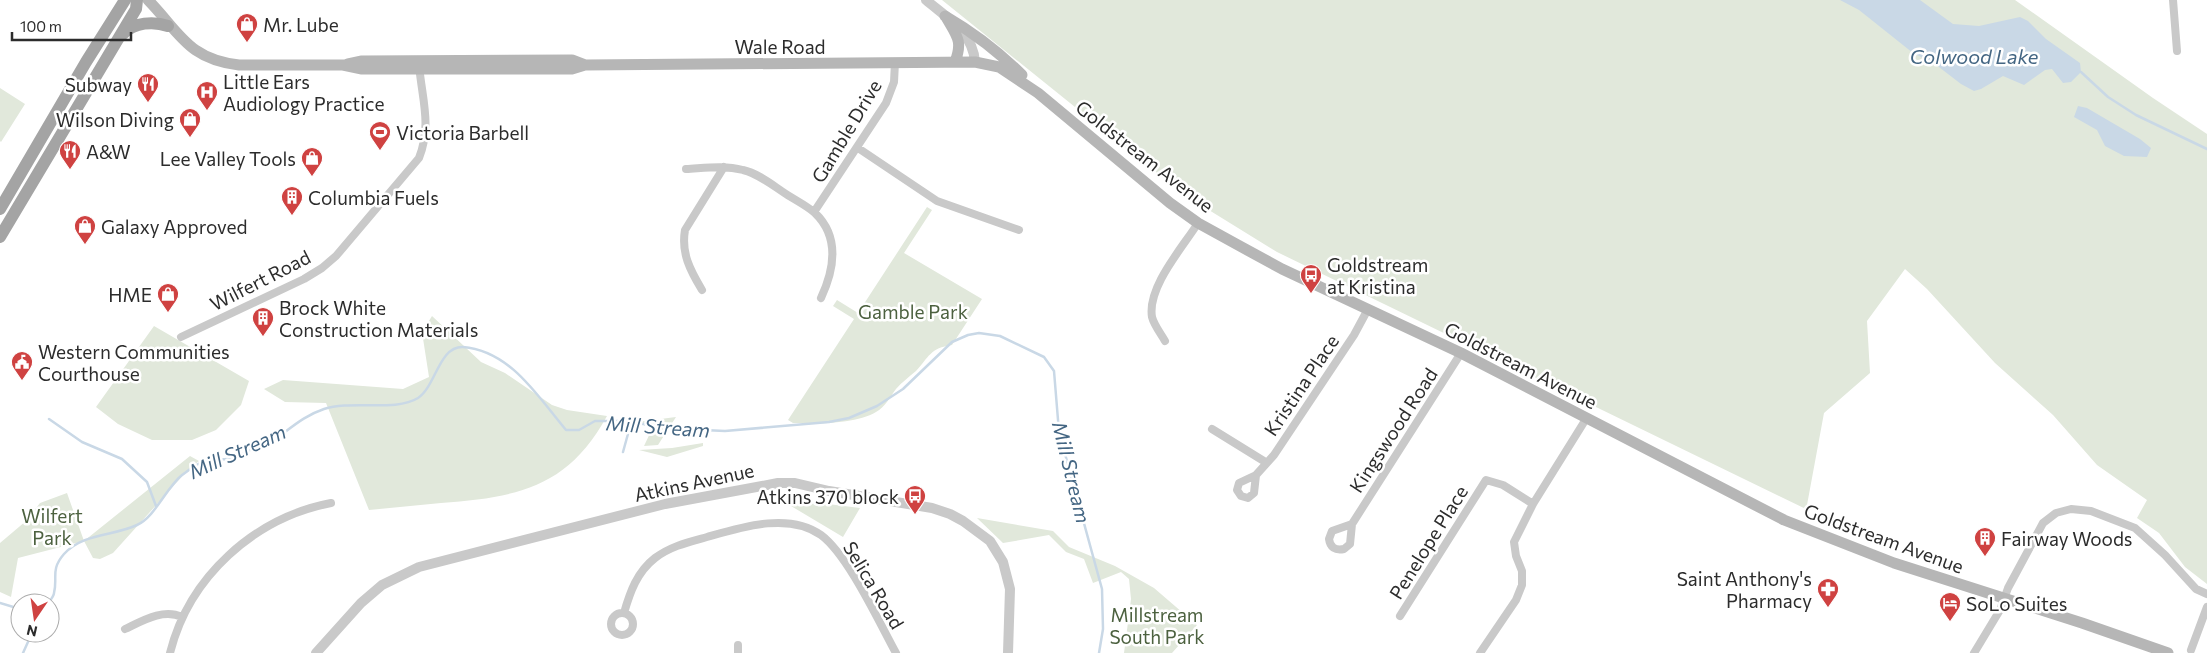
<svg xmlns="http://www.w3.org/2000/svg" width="2207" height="653" font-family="Commissioner,sans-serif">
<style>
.green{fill:#e1e8db}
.water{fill:#c9d8e6}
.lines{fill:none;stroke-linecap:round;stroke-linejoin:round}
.stream{stroke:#c9d8e6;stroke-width:2.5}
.minor{stroke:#c9c9c9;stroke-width:8}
.tertiary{stroke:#c9c9c9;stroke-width:10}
.secondary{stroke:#b6b6b6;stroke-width:11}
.primary{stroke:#a4a4a4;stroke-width:12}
.labels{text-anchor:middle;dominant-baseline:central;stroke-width:5;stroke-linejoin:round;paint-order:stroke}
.poi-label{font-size:19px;fill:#2c2c2c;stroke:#fff;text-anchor:start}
.street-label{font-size:19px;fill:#2c2c2c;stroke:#fff}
.park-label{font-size:19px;fill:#4c613f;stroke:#fff}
.water-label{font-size:20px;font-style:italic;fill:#446683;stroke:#fff}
</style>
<rect width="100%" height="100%" fill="#fff"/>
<path class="green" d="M942,0H2015L2153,98L2207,134V584L2185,567L2159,533L2137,518L2147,500L2097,465L2053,415L1995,363L1927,289L1905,269L1867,321L1870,373L1824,413L1807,505L1808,510L1277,252L1183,194Z
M0,88L25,104L1,142L0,141Z
M927,207L932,210L904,253L982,299L952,345C930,348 929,357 916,371C909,377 902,382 896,389C890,397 885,407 876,412C856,424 816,424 793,423L788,420L854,319L833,306L837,300L858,313Z
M432,316L481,362L505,373L552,405L567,410L607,416C567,489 516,497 441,503C417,505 393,508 369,510L326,403L285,402L264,389L283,380L403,389L429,377L422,332Z
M154,326L249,381L241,405L216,430L192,440H152L118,424L96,407Z
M676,417L658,445L644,446L652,429L637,422Z
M703,443V446L667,457L639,450L672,448Z
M190,456L199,461L186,472L113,553L100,559L93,558L84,541L18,558L11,597L0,592V543L26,521L40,503L67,493L84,541Z
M820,503L860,508L843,537L791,506Z
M977,518L1053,531L1069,547L1115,566L1154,588L1197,625L1172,653H1124L1131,599L1129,579L1121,572L1093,583L1084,559L1066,552L1049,535L1003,543Z"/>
<path class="water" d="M1840,0H1920L1953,24L1979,26L2020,17L2028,21L2046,39L2080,63L2081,72L2071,82L2063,83L2052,69L2045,70L2024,85L2003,76L1981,89L1974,91L1961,84L1935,64L1913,53L1859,10Z
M2078,106L2087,108L2140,139L2151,148L2147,157L2124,156L2105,146L2097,130L2074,117Z"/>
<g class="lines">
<path class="stream" d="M2081,72L2108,97L2136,115L2207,149
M49,419L82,442L122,459L147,482L156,506
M623,452L631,423
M0,603L20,609
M49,603C50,600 54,596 54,593C58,578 50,570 64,554C83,533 114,536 137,525C155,517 166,488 182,475C190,469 199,462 208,460C214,458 221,460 227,459C235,458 245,453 252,449C263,444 276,439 285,432C298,422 309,414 324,409C351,400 396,412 418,398C436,386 439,346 463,347C511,351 538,397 566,430H579L595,421H620L682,429L725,431L829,422L849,418L877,406L903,389L952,342L968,335L979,333L1000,336L1044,357L1054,371L1059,432L1102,589L1103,629L1099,653
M23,653L32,633"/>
<path class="minor" d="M2173,0L2177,51
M858,148L937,201L1019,230
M686,169C705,168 724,165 743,170C757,173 771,184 783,192C793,199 806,205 815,213C840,237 834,270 821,298
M814,212L886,103L894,82L895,62
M702,290C690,270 681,253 685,230L724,167
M181,337L304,279L322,268L336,256L419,158C432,125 422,99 419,65
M1165,341C1161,334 1154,325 1152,317C1147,287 1183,247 1198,223
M1212,429L1267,463
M1256,475L1254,493L1248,498L1241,496L1237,490L1239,483L1256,475L1274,455L1354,335L1368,309
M1352,524L1332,531L1329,539C1330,547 1335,551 1344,549L1350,544L1352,524L1461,353
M611 624a11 11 0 1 1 22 0a11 11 0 1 1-22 0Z
M624,613C630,592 637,572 655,558C671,546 689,542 707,537C742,527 789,512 821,535C848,555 879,622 896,653
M1400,616L1486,480L1503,485L1533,504
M125,629C142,621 163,608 182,617
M738,645V653
M2191,650L2207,607
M170,653C189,577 254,518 331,503
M1480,653L1516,600L1522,585V571L1516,556L1514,542L1533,504L1586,419
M1974,653L2000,610L2008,588L2043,523L2056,513L2071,509L2091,511L2135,528L2165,555L2196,589L2207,594"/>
<path class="tertiary" d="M926,0C947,18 973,32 975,62
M316,653L361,603L382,585L419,567L665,504L778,483H795L829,491L932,508L950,514L963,521L990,541L1003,562L1010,589L1008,653"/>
<path class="secondary" d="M148,0C180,33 188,59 239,65H343L362,69H572L585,65L975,62L999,67L1038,93L1170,203L1198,223L1238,245L1282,269L1461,353L1784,520L1894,563L2082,623L2168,653
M945,16C974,33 998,51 1022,75
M946,17C957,36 963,41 955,62
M348,64L362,61L572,60L585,65"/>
<path class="primary" d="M123,34C134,22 154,21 168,26
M0,209L86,62L125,0
M0,237L136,9L137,0"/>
</g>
<defs>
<g id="shop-pin" transform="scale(1.125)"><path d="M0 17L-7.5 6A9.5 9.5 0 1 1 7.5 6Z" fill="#cf4241" stroke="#fff"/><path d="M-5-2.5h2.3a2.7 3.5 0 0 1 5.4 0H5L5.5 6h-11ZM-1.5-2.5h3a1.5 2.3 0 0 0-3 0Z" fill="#fff"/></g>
<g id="restaurant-pin" transform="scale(1.125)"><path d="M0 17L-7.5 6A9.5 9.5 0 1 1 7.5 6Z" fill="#cf4241" stroke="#fff"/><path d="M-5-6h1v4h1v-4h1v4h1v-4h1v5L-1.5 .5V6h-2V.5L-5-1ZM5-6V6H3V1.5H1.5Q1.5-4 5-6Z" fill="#fff"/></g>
<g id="hospital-pin" transform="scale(1.125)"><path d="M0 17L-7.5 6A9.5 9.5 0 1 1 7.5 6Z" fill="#cf4241" stroke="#fff"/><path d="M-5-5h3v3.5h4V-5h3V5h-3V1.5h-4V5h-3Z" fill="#fff"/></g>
<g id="stadium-pin" transform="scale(1.125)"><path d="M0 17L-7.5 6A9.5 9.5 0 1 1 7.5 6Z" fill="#cf4241" stroke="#fff"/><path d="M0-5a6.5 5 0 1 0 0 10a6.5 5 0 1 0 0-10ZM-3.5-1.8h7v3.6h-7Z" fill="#fff"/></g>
<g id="building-pin" transform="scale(1.125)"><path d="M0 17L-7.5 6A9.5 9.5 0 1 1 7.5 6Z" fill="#cf4241" stroke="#fff"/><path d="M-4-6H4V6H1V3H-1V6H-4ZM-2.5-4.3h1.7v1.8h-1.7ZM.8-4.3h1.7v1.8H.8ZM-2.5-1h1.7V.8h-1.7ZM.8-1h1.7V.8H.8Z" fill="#fff"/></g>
<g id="bus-pin" transform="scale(1.125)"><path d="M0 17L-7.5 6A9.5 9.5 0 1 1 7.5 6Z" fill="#cf4241" stroke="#fff"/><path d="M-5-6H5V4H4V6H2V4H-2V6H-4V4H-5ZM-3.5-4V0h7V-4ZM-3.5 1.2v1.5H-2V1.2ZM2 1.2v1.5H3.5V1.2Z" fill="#fff"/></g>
<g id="civic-pin" transform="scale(1.125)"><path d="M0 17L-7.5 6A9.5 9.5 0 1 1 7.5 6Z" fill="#cf4241" stroke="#fff"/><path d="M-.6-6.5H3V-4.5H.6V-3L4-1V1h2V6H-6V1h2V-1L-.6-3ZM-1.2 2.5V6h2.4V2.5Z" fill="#fff"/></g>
<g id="pharmacy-pin" transform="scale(1.125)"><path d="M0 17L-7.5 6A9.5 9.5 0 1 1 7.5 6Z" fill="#cf4241" stroke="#fff"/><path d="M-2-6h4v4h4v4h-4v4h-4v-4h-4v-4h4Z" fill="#fff"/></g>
<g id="hotel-pin" transform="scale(1.125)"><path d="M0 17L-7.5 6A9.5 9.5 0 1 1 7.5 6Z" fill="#cf4241" stroke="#fff"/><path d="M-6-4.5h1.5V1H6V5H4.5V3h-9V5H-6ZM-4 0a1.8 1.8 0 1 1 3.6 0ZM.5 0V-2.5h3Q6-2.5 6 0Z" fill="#fff"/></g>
</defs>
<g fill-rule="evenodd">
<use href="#shop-pin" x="247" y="24"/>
<use href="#restaurant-pin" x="148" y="84"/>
<use href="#hospital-pin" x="207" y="92"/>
<use href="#shop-pin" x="190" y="119"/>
<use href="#stadium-pin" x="380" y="132"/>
<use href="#restaurant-pin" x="70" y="151"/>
<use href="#shop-pin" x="312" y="158"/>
<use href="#building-pin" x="292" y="197"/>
<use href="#shop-pin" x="85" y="226"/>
<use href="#bus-pin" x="1311" y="275"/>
<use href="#shop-pin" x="168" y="294"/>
<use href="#building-pin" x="263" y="318"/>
<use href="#civic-pin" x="22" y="362"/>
<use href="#bus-pin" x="915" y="496"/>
<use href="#building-pin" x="1985" y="538"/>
<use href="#pharmacy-pin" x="1828" y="589"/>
<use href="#hotel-pin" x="1950" y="603"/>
</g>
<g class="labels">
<g class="poi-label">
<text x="263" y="24">Mr. Lube</text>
<text x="223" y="81">Little Ears<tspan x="223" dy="22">Audiology Practice</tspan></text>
<text x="132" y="84" text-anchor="end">Subway</text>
<text x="174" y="119" text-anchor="end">Wilson Diving</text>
<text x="396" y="132">Victoria Barbell</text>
<text x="86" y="151">A&amp;W</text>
<text x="296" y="158" text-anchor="end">Lee Valley Tools</text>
<text x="308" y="197">Columbia Fuels</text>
<text x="101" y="226">Galaxy Approved</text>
<text x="1327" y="264">Goldstream<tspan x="1327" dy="22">at Kristina</tspan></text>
<text x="152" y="294" text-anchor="end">HME</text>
<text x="279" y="307">Brock White<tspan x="279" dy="22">Construction Materials</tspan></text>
<text x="38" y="351">Western Communities<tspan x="38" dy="22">Courthouse</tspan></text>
<text x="899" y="496" text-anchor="end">Atkins 370 block</text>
<text x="2001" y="538">Fairway Woods</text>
<text x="1812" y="578" text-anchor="end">Saint Anthony's<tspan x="1812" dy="22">Pharmacy</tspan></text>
<text x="1966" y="603">SoLo Suites</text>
</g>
<g class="street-label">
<text x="780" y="46">Wale Road</text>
<text transform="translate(846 131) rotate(-59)">Gamble Drive</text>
<text transform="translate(1145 156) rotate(38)">Goldstream Avenue</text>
<text transform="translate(260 280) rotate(-27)">Wilfert Road</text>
<text transform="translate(1521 365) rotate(27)">Goldstream Avenue</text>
<text transform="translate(1301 385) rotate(-56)">Kristina Place</text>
<text transform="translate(1393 430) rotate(-57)">Kingswood Road</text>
<text transform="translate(694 482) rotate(-12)">Atkins Avenue</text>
<text transform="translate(1884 538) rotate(20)">Goldstream Avenue</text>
<text transform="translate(1428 542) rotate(-58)">Penelope Place</text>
<text transform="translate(874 585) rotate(59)">Selica Road</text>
</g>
<g class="park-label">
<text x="913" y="311">Gamble Park</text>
<text x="52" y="515">Wilfert<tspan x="52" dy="22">Park</tspan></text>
<text x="1157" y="614">Millstream<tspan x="1157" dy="22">South Park</tspan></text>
</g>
<g class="water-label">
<text x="1974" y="56">Colwood Lake</text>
<text transform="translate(658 426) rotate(4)">Mill Stream</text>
<text transform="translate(237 451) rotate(-24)">Mill Stream</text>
<text transform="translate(1072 472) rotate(76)">Mill Stream</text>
</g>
</g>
<g transform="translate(35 618) rotate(193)"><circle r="24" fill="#ffffff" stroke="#ababab"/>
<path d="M0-4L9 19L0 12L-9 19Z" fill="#cf4241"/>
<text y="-8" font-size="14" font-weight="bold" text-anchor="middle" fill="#2c2c2c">N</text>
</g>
<path d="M12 32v8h119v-8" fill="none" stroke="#2c2c2c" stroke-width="2.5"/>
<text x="20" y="32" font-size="15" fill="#2c2c2c" stroke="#ffffff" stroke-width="4" paint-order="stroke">100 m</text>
</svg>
